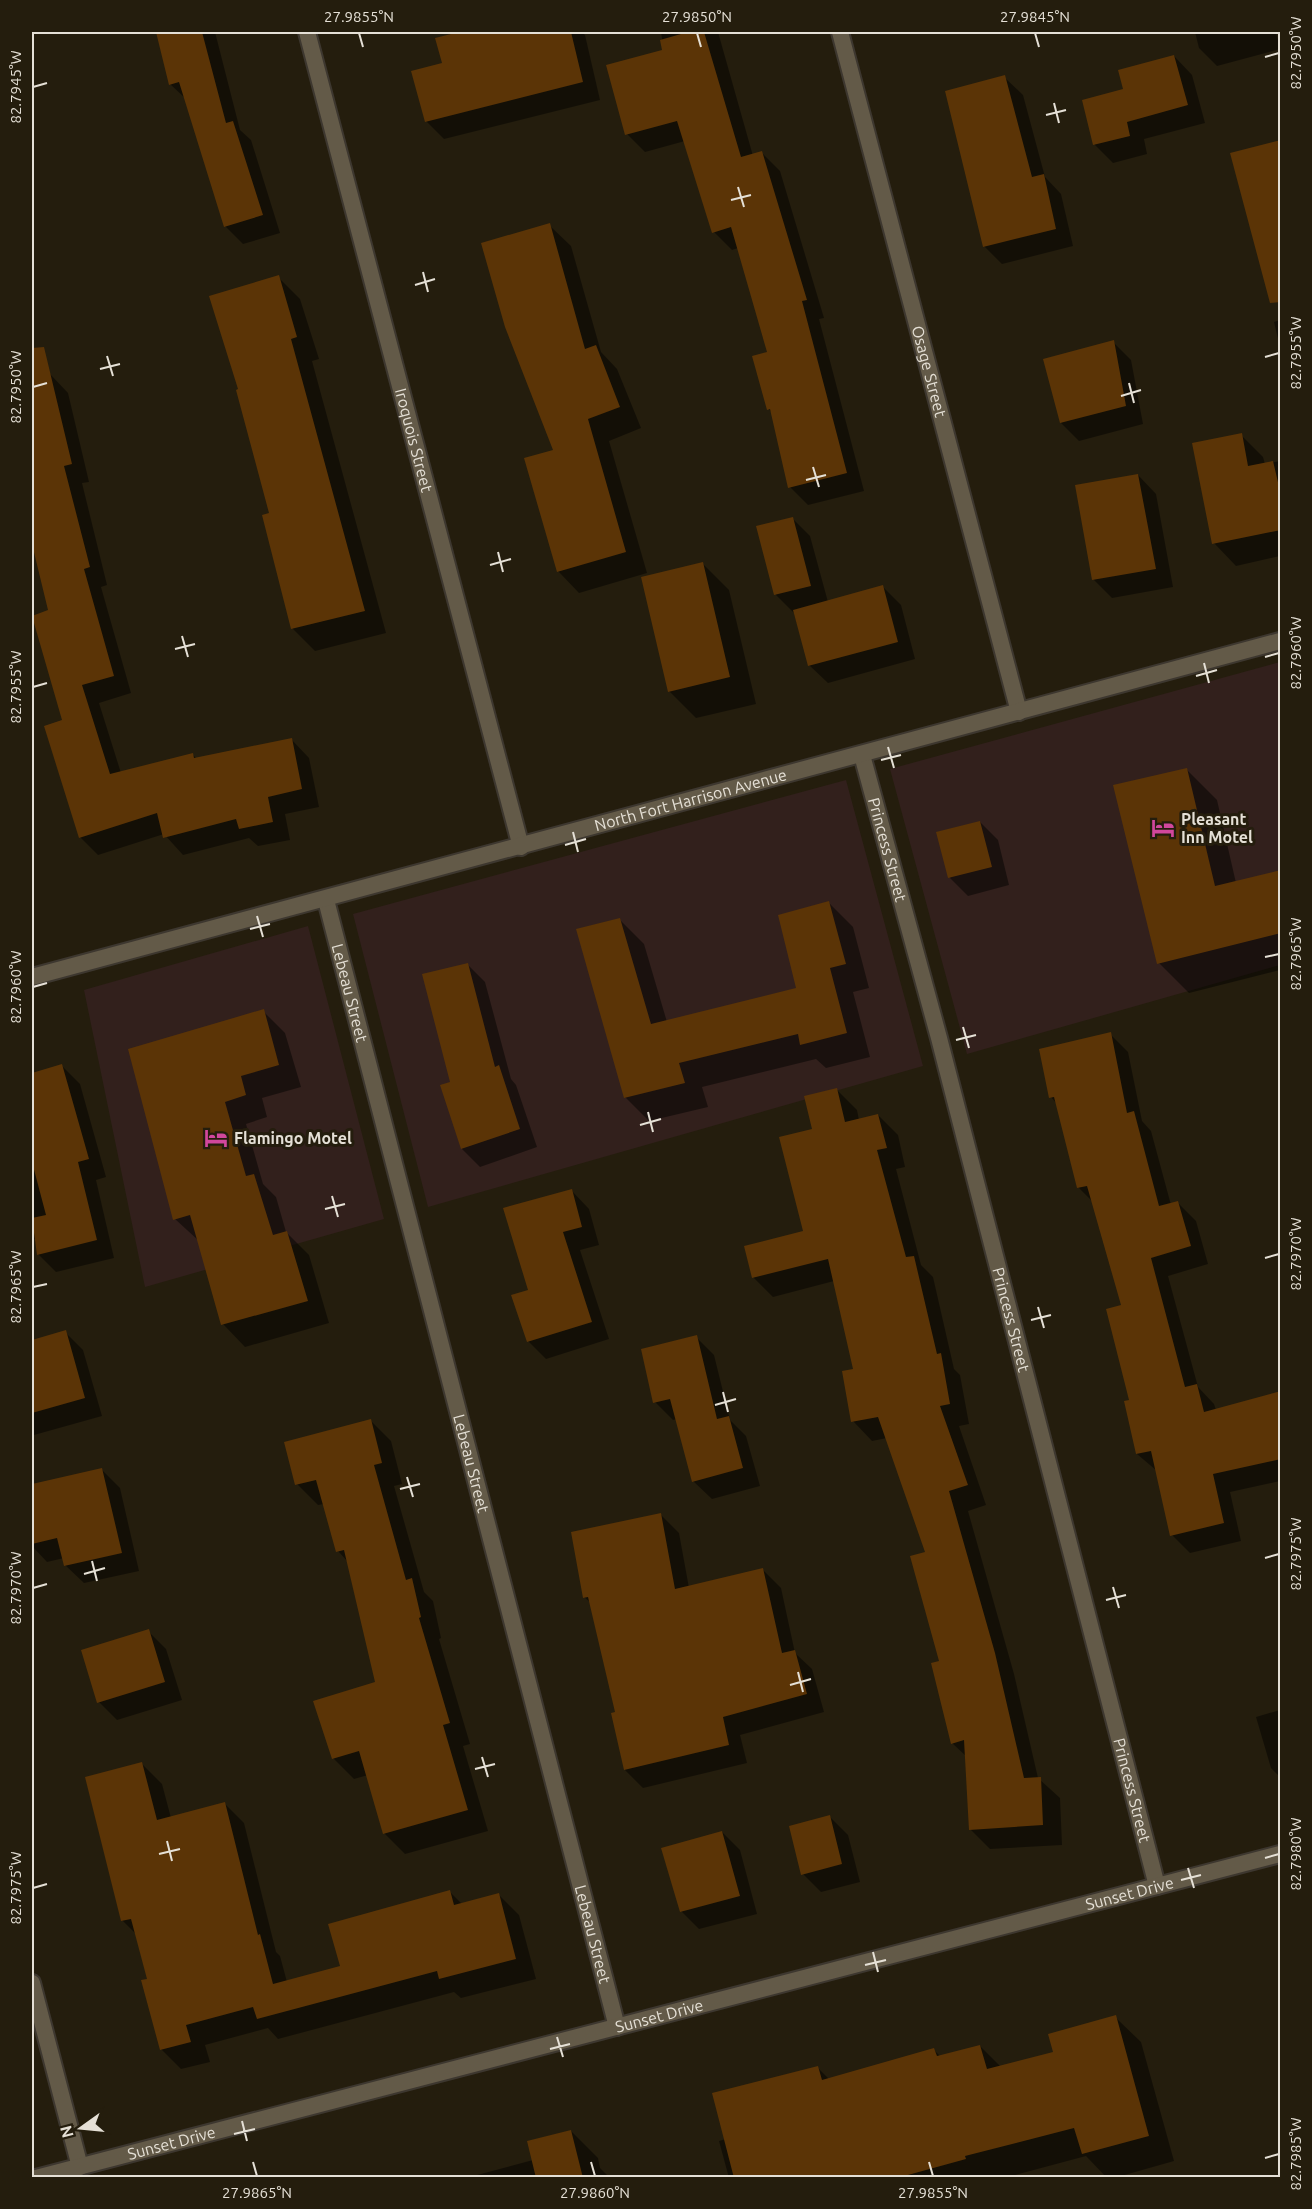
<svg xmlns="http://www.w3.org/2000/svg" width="1312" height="2209" font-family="Ubuntu,sans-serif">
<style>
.commercial{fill:#32201c}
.shadow{fill:#0007}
.building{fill:#5b3406}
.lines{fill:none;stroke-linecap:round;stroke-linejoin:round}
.minor-casing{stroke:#3d372f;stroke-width:20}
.secondary-casing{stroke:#3d372f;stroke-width:20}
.minor{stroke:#635a48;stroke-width:16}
.secondary{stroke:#635a48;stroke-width:16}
.ticks{fill:none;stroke:#e5e0d6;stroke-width:2}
.labels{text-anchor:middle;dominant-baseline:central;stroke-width:6;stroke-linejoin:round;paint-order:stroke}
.street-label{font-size:16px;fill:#e5e0d6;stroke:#241d0d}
.poi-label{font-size:16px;font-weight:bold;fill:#e5e0d6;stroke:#241d0d;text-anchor:start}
.neatline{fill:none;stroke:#e5e0d6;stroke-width:2}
.ticks-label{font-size:15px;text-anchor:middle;fill:#e5e0d6}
</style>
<rect width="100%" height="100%" fill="#241d0d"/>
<path class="commercial" d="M1280,662V965L967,1054L890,769Z
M846,780L923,1066L428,1207L353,914Z
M308,926L384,1219L145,1287L84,990Z"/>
<path class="shadow" d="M157,32H215L240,130L251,140L280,233L243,244L225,226L186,99L170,84Z
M465,32H582L585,35L600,100L444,139L426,121L444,64L437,39Z
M661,32H718L753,156L762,153L780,171L824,318L819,319L864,491L808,505L790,487L772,413L769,409V353L738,248L732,250L714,232L685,141L645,152L627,134L664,51Z
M1195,32H1276L1280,49L1217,66L1199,48Z
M1174,56L1192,75L1205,123L1144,139L1147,154L1113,163L1095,145L1084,102L1125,91Z
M1004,77L1023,95L1045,177L1061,194L1073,246L1002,264L984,246Z
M549,225L571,246L601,352L617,369L641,428L609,441L647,573L579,593L558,571Z
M278,277L300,299L319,359L312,361L386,633L315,651L293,629L271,514Z
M1280,320V347L1274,322Z
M1113,342L1131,360L1143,424L1079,441L1061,423Z
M50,374L68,393L89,482L82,483L107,585L101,587L131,693L99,703L121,773L193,755L197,759L291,739L309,758L319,807L285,814L290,840L258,846L249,838L183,855L164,834L98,855L80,837L50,611L32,536V379Z
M1241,435L1263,457L1265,464L1280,461V556L1236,566L1214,543Z
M1138,475L1156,494L1173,587L1112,598L1094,580Z
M792,518L810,536L828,602L883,587L901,605L915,659L828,683L809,665L794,613L776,595Z
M703,564L729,590L756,704L696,718L669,691Z
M1187,770L1217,800L1236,883L1280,872V970L1189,993L1159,963Z
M980,822L998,840L1009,885L968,896L950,878Z
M829,903L853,927L869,988L853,992L870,1057L826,1068L816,1059L702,1087L708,1107L649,1121L625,1097L620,920L644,944L667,1022L798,989Z
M467,964L485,982L511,1079L516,1085L537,1147L480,1167L462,1149L442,1086L451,1083Z
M263,1011L285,1033L301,1087L262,1098L267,1117L246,1124L263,1184L276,1197L286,1232L309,1255L329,1323L245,1347L223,1324L199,1241L175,1219Z
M1110,1034L1128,1052L1142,1121L1151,1131L1171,1205L1178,1203L1196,1221L1208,1264L1168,1276L1198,1387L1214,1404L1216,1410L1280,1393V1481L1230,1492L1241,1541L1190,1553L1172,1535L1157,1471L1137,1454L1123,1306L1093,1202L1079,1188L1057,1104L1051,1097Z
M62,1066L80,1084L106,1177L96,1180L114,1258L56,1272L38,1254L35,1239L32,1240V1074Z
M837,1090L857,1110L859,1120L878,1115L898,1135L905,1167L896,1169L921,1265L933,1277L954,1369L960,1375L969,1424L959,1426L986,1505L968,1511L1014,1674L1038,1778L1060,1798L1062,1845L990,1849L970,1829L967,1757L952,1743L927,1553L887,1438L872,1441L853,1421L855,1370L834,1281L773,1297L753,1277L805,1232L814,1130Z
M571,1190L589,1209L599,1245L580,1250L609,1339L546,1359L528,1341L530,1291Z
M65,1332L83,1350L102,1416L34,1435L32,1432V1342Z
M696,1337L714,1355L730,1420L746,1436L760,1486L712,1499L693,1481L677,1419L673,1420L655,1402Z
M370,1420L391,1441L402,1484L394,1486L424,1592L433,1601L441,1638L439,1639L470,1744L463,1746L488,1831L405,1854L384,1833L368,1775L354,1779L333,1758L377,1683L348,1562L338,1551L324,1504L318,1505L297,1484Z
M102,1470L120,1488L139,1571L84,1583L65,1565L64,1558L47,1562L32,1546V1486Z
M661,1515L679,1533L689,1588L763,1570L781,1588L795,1653L812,1669L824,1712L740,1735L747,1763L643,1788L625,1770L617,1713L591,1603L584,1597Z
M148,1631L166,1649L182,1700L117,1720L99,1702Z
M1280,1710V1777L1271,1768L1256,1717Z
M142,1764L162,1784L171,1818L224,1803L244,1823L276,1952L280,1956L287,1982L342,1967L449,1891L462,1904L499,1895L519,1915L536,1979L461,1998L454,1992L278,2039L268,2028L205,2045L210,2062L181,2069L161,2049L149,1980L137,1935L122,1920Z
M830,1817L848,1835L860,1882L821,1892L803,1874Z
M722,1832L740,1850L757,1914L699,1929L681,1911Z
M1115,2017L1141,2042L1174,2161L1114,2178H1107L1086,2156L1004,2178H729L719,2141L726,2139L818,2068L830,2080L934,2050L941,2057L980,2046L1001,2067L1055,2053Z
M571,2131L598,2158L600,2168L610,2178H466L533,2160Z"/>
<path class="building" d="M156,32H202L226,123L233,121L263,215L224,227L179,82L169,85Z
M459,32H571L583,82L425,122L411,71L442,63L435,38Z
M688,32H704L741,157L762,151L807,300L802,301L847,473L788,488L770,409L767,410L752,356L767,352L731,227L712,233L677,121L625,135L606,65L662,50L660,40Z
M1174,55L1188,105L1127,122L1130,136L1093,145L1082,100L1123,89L1118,70Z
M1005,75L1032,177L1044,174L1056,229L983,247L945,91Z
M1281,140V302L1270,303L1230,153Z
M550,223L585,349L596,345L620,407L588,419L626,552L557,572L524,458L553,450L505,327L481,243Z
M279,275L297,337L291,339L365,611L291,629L262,515L269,513L236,390L238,389L209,296Z
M1114,340L1126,406L1060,423L1043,359Z
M44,347L72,464L64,466L90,567L84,569L114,676L82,685L110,774L193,753L194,758L292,738L302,789L268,797L273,822L239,829L236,819L163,838L157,813L79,838L44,726L62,720L32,616L48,610L32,544V348Z
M1242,433L1248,466L1273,461L1281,495V530L1212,544L1192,443Z
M1138,474L1156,569L1092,580L1075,485Z
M793,517L811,586L774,595L756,526Z
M703,562L730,677L668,692L641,577Z
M883,585L898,642L808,666L793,610Z
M1187,768L1215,886L1281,870V933L1157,964L1113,785Z
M980,821L992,867L948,878L936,832Z
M829,901L846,964L830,968L847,1033L800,1045L798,1034L679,1063L685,1083L624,1098L576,929L620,918L651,1024L796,988L778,915Z
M468,963L495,1067L499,1065L520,1129L461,1149L440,1085L450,1082L422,974Z
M264,1009L279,1065L241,1076L246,1095L225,1102L246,1176L254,1174L273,1235L287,1231L308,1301L221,1325L190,1215L173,1220L128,1049Z
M1111,1032L1127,1113L1134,1111L1159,1206L1178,1201L1191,1246L1151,1258L1185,1387L1197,1384L1204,1412L1281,1391V1459L1213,1474L1224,1523L1170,1536L1151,1451L1136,1454L1124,1401L1129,1400L1106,1309L1121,1305L1087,1186L1077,1188L1054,1097L1049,1098L1039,1049Z
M62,1064L89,1159L78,1162L97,1240L37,1255L32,1218L46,1215L32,1162V1073Z
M837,1088L845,1122L878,1114L887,1148L877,1150L906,1257L914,1256L937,1354L941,1353L950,1404L940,1406L968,1485L949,1491L995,1653L1024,1778L1041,1777L1043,1825L969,1830L964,1740L951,1744L931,1663L939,1661L910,1556L925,1552L878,1417L851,1422L842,1371L853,1369L828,1259L752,1278L744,1246L803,1231L779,1137L812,1129L804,1096Z
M572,1189L582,1227L563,1232L592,1322L527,1342L511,1295L528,1290L503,1208Z
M66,1330L85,1398L32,1413V1340Z
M697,1335L717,1419L729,1416L743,1468L692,1482L670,1399L653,1403L641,1349Z
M371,1419L382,1463L374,1465L406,1580L412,1578L421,1617L419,1618L450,1723L443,1725L468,1810L383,1834L359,1751L332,1759L313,1701L375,1682L344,1550L336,1552L316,1480L295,1485L284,1442Z
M102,1468L122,1553L64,1566L57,1538L32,1544V1484Z
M661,1513L675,1589L763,1568L782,1653L795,1650L807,1694L723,1717L729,1745L624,1770L611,1713L615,1712L588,1597L583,1598L571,1532Z
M149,1629L165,1682L97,1703L81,1650Z
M142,1762L157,1820L225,1802L258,1935L260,1934L273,1984L340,1966L328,1924L450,1890L454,1905L499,1893L516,1959L439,1979L437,1971L257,2019L253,2007L186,2025L191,2042L160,2050L141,1980L147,1979L131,1919L121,1921L85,1777Z
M830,1815L842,1864L801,1875L789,1826Z
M722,1831L740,1896L680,1912L661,1848Z
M1116,2015L1149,2136L1082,2154L1074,2128L965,2156L966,2159L897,2178H734L712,2093L818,2066L822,2080L934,2048L937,2056L980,2045L987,2069L1053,2052L1048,2034Z
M571,2130L583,2178H536L527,2141Z"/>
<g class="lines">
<g class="minor-casing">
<g id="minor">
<path id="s1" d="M307,32L521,847"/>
<path id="s2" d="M840,32L1019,712"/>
<path id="s3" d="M862,755L939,1038L1157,1886"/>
<path id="s4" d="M326,900L617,2027"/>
<path d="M32,1983L80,2167"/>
<path id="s5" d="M36,2178L1280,1854"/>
</g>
</g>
<g class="secondary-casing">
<g id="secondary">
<path id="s6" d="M32,977L1280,641"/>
</g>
</g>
<use href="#minor" class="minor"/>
<use href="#secondary" class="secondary"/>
</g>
<path class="ticks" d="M359,33L363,47M697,33L701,47M1035,33L1039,47M1265,57L1279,53M33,87L47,83M1054,103L1059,123M1046,115L1066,110M738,187L744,207M731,200L751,195M423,272L428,292M415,285L435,279M107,356L113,376M1265,357L1279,353M100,369L120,364M1129,383L1134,403M33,387L47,383M1121,396L1141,390M813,467L819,487M806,480L826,475M498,552L503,572M490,565L511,559M182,636L188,657M175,649L195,644M1265,657L1279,653M1204,663L1209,683M1196,676L1217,670M33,687L47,683M888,747L894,768M881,760L901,755M573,832L578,852M565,845L586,839M257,916L263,937M250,929L270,924M1265,957L1279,954M33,987L47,983M963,1027L969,1048M956,1040L976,1035M648,1112L653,1132M640,1125L661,1119M332,1196L338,1217M325,1209L345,1204M1265,1258L1279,1254M33,1287L47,1284M1038,1307L1044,1328M1031,1320L1051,1315M723,1392L728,1412M715,1405L736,1399M407,1477L413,1497M400,1489L420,1484M1265,1558L1279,1554M92,1561L97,1581M84,1574L105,1568M1113,1587L1119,1608M33,1588L47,1584M1106,1600L1126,1595M798,1672L803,1692M790,1685L811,1679M482,1757L488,1777M475,1769L495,1764M167,1841L172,1861M159,1854L180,1849M1265,1858L1279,1854M1188,1868L1194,1888M1181,1880L1201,1875M33,1888L47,1884M873,1952L878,1972M865,1965L886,1960M557,2037L563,2057M550,2049L570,2044M242,2121L247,2141M234,2134L255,2129M1265,2158L1279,2154M253,2162L257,2176M591,2162L595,2176M929,2162L933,2176"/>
<defs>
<g id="hotel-bare" transform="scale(1.8)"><path d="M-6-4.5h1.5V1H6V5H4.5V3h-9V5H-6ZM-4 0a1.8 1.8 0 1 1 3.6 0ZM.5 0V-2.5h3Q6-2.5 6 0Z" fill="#d1479c" stroke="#241d0d" stroke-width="2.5" paint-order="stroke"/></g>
</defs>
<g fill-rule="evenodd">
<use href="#hotel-bare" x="1163" y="828"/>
<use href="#hotel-bare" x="216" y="1138"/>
</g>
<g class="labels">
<g class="street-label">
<text stroke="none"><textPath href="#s2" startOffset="351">Osage Street</textPath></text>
<text stroke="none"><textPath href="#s1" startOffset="422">Iroquois Street</textPath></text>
<text stroke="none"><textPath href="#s6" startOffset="682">North Fort Harrison Avenue</textPath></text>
<text stroke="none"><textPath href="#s3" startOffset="98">Princess Street</textPath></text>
<text stroke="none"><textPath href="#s4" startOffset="96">Lebeau Street</textPath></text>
<text stroke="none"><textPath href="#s3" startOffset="584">Princess Street</textPath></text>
<text stroke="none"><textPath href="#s4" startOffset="582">Lebeau Street</textPath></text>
<text stroke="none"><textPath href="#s3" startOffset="1070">Princess Street</textPath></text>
<text stroke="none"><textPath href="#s5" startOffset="1130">Sunset Drive</textPath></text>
<text stroke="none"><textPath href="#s4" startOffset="1068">Lebeau Street</textPath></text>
<text stroke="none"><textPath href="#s5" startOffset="644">Sunset Drive</textPath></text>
<text stroke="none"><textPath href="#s5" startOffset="140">Sunset Drive</textPath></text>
</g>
<g class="poi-label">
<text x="1181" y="819">Pleasant<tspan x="1181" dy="18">Inn Motel</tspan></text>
<text x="234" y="1138">Flamingo Motel</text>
</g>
</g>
<rect width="1312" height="2209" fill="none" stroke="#241d0d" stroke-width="66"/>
<g transform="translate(81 2128) rotate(255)" stroke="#241d0d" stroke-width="4.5" paint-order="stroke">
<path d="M0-4.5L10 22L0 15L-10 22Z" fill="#e5e0d6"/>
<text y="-9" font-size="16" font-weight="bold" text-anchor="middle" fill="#e5e0d6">N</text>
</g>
<rect x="33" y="33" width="1246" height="2143" class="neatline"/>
<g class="ticks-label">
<text x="359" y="22">27.9855°N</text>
<text x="697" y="22">27.9850°N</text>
<text x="1035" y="22">27.9845°N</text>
<text transform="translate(1296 53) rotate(-90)" y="5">82.7950°W</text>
<text transform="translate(16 87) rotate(-90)" y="5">82.7945°W</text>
<text transform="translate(1296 353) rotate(-90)" y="5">82.7955°W</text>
<text transform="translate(16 387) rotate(-90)" y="5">82.7950°W</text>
<text transform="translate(1296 653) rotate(-90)" y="5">82.7960°W</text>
<text transform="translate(16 687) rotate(-90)" y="5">82.7955°W</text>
<text transform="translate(1296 954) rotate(-90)" y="5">82.7965°W</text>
<text transform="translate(16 987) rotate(-90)" y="5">82.7960°W</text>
<text transform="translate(1296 1254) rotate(-90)" y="5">82.7970°W</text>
<text transform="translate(16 1287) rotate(-90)" y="5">82.7965°W</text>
<text transform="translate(1296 1554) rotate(-90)" y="5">82.7975°W</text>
<text transform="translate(16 1588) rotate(-90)" y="5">82.7970°W</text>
<text transform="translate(1296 1854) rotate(-90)" y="5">82.7980°W</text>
<text transform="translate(16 1888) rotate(-90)" y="5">82.7975°W</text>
<text transform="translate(1296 2154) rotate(-90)" y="5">82.7985°W</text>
<text x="257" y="2198">27.9865°N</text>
<text x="595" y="2198">27.9860°N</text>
<text x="933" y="2198">27.9855°N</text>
</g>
</svg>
